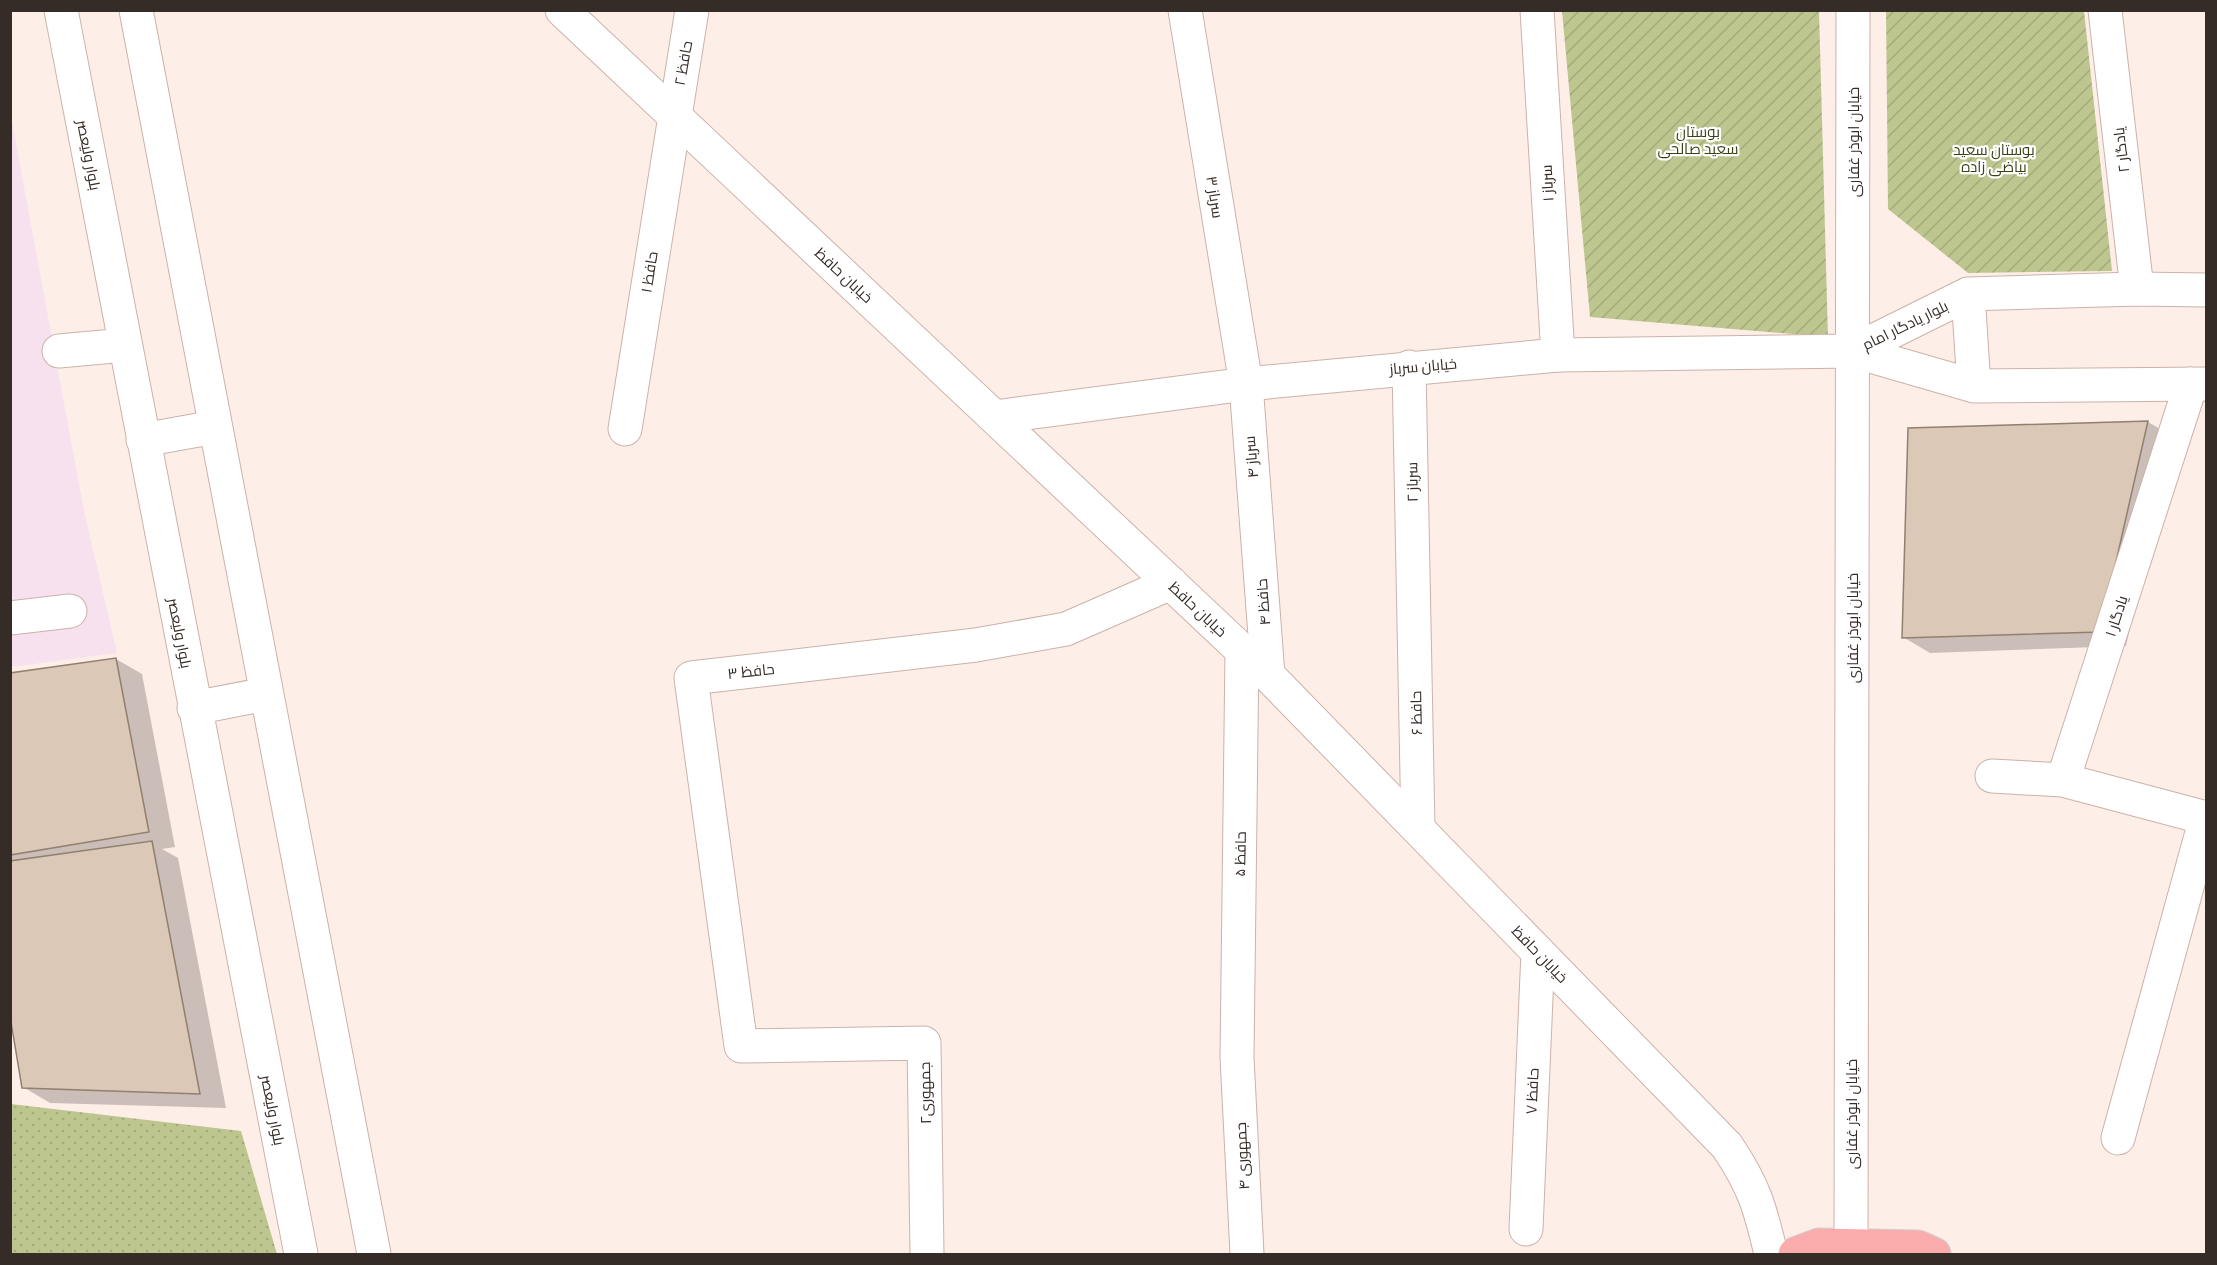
<svg xmlns="http://www.w3.org/2000/svg" width="2217" height="1265" font-family="'Titillium Web',Cairo,sans-serif">
<style>
.medical{fill:#f7e1ee}
.park{fill:url(#park-dots)}
.garden{fill:url(#garden-furrows)}
.shadow{fill:#0003}
.building{fill:#dbc8b6;stroke:#917f6f;stroke-width:1.5}
.lines{fill:none;stroke-linecap:round;stroke-linejoin:round}
.street-casing{stroke:#cbb2a9;stroke-width:35}
.secondary-casing{stroke:#cbb2a9;stroke-width:35}
.primary-casing{stroke:#d3d0cf;stroke-width:35}
.street{stroke:#fff;stroke-width:33}
.secondary{stroke:#fff;stroke-width:33}
.primary{stroke:#faacac;stroke-width:33}
.labels{text-anchor:middle;dominant-baseline:central;stroke-width:4.5;stroke-linejoin:round;paint-order:stroke}
.street-label{font-size:15px;fill:#352b27;stroke:#fff}
.park-label{font-size:15px;fill:#3c4113;stroke:#fff}
</style>
<defs>
<pattern id="park-dots" width="8" height="8" patternUnits="userSpaceOnUse" patternTransform="scale(1.5)"><rect width="8" height="8" fill="#bec690"/><path d="M2 2h.1M6 6h.1" fill="none" stroke="#a4aa7c" stroke-width="1.8" stroke-linecap="round"/></pattern>
<pattern id="garden-furrows" width="10" height="10" patternUnits="userSpaceOnUse" patternTransform="scale(1.5)"><rect width="10" height="10" fill="#bec690"/><path d="M-1 1l2-2M0 10L10 0M9 11l2-2" fill="none" stroke="#a4aa7c"/></pattern>
</defs>
<rect width="100%" height="100%" fill="#feeee8"/>
<path class="medical" d="M10,111L84,511L117,653L11,667Z"/>
<path class="park" d="M11,1104L241,1131L277,1254H11Z"/>
<path class="garden" d="M1562,11H1819L1828,337L1590,317Z
M1886,11H2084L2112,271L1968,273L1888,209Z"/>
<path class="shadow" d="M2148,422L2174,437L2126,646L1930,653L1903,637L1909,430Z
M116,659L142,674L175,847L162,849L178,858L226,1108L50,1103L23,1087L10,1007V675Z"/>
<path class="building" d="M2148,421L2100,632L1902,638L1908,428Z
M116,658L149,832L10,855V673Z
M152,841L200,1094L22,1088L10,1016V861Z"/>
<g class="lines">
<g class="street-casing">
<path id="street" d="M1185,10L1246,384L1268,675
M1537,10L1558,355
M2105,10L2137,289
M59,351L125,345
M1409,367L1418,828
M625,429L692,10
M1242,651L1237,1057L1247,1254
M1992,776L2063,780L2191,384
M2063,780L2206,818
M2118,1138L2206,818
M1526,1229L1538,952
M927,1254L924,1043L741,1046L691,678L976,645L1066,629L1171,583"/>
</g>
<g class="secondary-casing">
<path id="secondary" d="M61,10L301,1254
M136,10L374,1254
M562,10L1268,675L1727,1146C1754,1186 1760,1207 1771,1254
M1968,294L1974,386
M1853,351L1968,294L2137,289L2206,290
M995,417L1246,384L1558,355L1853,351L1974,386L2206,384
M143,440L215,427
M10,618L70,611
M194,708L266,694
M1851,1246L1853,10"/>
</g>
<g class="primary-casing">
<path id="primary" d="M1795,1254L1819,1245L1918,1247L1934,1254"/>
</g>
<use href="#street" class="street"/>
<use href="#secondary" class="secondary"/>
<use href="#primary" class="primary"/>
</g>
<g class="labels">
<g class="street-label">
<text transform="translate(683 63) rotate(-80)">حافظ ۲</text>
<text transform="translate(1853 142) rotate(-90)">خیابان ابوذر غفاری</text>
<text transform="translate(2121 150) rotate(-97)">یادگار ۲</text>
<text transform="translate(89 155) rotate(79)">بلوار ولیعصر</text>
<text transform="translate(1547 183) rotate(-93)">سرباز ۱</text>
<text transform="translate(1215 197) rotate(81)">سرباز ۳</text>
<text transform="translate(649 272) rotate(-81)">حافظ ۱</text>
<text transform="translate(844 275) rotate(43)">خیابان حافظ</text>
<text transform="translate(1905 325) rotate(-26)">بلوار یادگار امام</text>
<text transform="translate(1423 366) rotate(-5)">خیابان سرباز</text>
<text transform="translate(1251 457) rotate(-95)">سرباز ۴</text>
<text transform="translate(1412 482) rotate(-91)">سرباز ۲</text>
<text transform="translate(1263 602) rotate(-94)">حافظ ۴</text>
<text transform="translate(1198 609) rotate(43)">خیابان حافظ</text>
<text transform="translate(2116 616) rotate(-72)">یادگار ۱</text>
<text transform="translate(1852 628) rotate(-90)">خیابان ابوذر غفاری</text>
<text transform="translate(180 633) rotate(79)">بلوار ولیعصر</text>
<text transform="translate(751 671) rotate(-6)">حافظ ۳</text>
<text transform="translate(1416 713) rotate(-91)">حافظ ۶</text>
<text transform="translate(1240 854) rotate(-89)">حافظ ۵</text>
<text transform="translate(1540 954) rotate(46)">خیابان حافظ</text>
<text transform="translate(1532 1091) rotate(-87)">حافظ ۷</text>
<text transform="translate(925 1093) rotate(-91)">جمهوری۲</text>
<text transform="translate(273 1110) rotate(79)">بلوار ولیعصر</text>
<text transform="translate(1851 1114) rotate(-90)">خیابان ابوذر غفاری</text>
<text transform="translate(1242 1156) rotate(-93)">جمهوری ۴</text>
</g>
<g class="park-label">
<text x="1698" y="131">بوستان<tspan x="1698" dy="17">سعید صالحی</tspan></text>
<text x="1994" y="149">بوستان سعید<tspan x="1994" dy="17">بیاضی زاده</tspan></text>
</g>
</g>
<rect width="2217" height="1265" fill="none" stroke="#352b27" stroke-width="24"/>
</svg>
